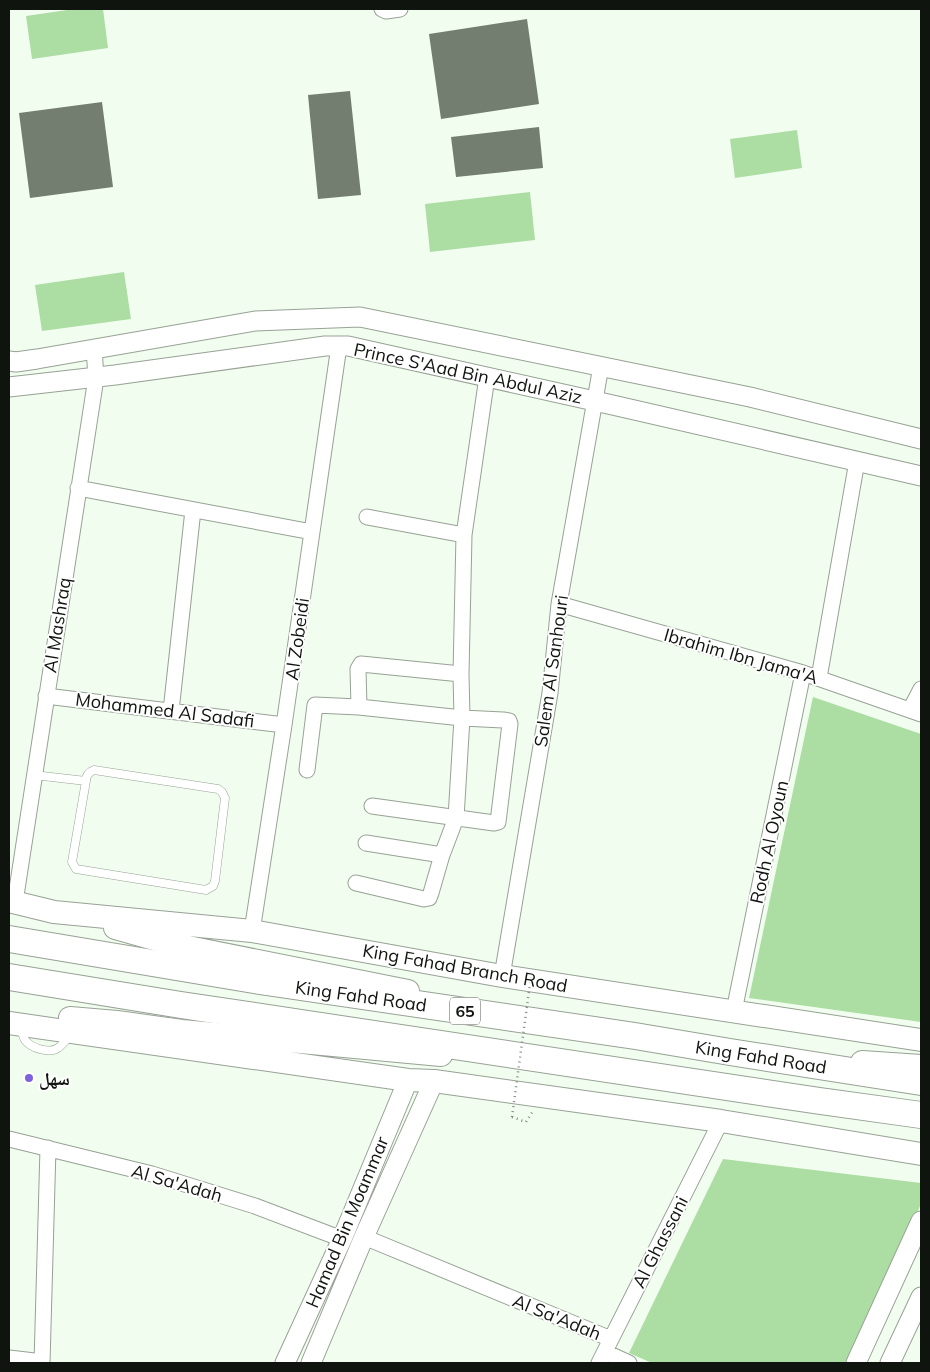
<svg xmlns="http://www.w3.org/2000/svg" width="930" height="1372" font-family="Mulish,'Noto Naskh Arabic',sans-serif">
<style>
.green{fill:#acdda3}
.building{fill:#737e71}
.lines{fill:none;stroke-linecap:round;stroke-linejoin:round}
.service-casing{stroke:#97a295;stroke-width:9}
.minor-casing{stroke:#97a295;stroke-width:17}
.tertiary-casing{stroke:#97a295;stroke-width:21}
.primary-casing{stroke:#97a295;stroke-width:24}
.motorway-casing{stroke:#97a295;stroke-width:28}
.path{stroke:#80887f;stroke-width:2.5;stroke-dasharray:1 4;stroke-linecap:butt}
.service{stroke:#fff;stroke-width:8}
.minor{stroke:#fff;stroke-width:15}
.tertiary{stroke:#fff;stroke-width:19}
.primary{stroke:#fff;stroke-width:22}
.motorway{stroke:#fff;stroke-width:26}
.path-bridge{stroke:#80887f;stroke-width:2.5;stroke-dasharray:1 4;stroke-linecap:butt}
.poi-dot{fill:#7e62dc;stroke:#fff;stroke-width:2}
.labels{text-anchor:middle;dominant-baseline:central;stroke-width:4;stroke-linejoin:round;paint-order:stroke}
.shield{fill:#fff;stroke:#585a57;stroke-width:1}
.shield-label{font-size:16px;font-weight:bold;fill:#10140f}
.street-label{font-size:18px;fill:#10140f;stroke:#fff}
.poi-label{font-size:18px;font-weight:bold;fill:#10140f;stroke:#fff;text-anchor:start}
</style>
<rect width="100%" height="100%" fill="#f1fdef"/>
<path class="green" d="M74,9H103L108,48L32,59L26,16Z
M797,130L802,168L735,178L730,139Z
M530,192L535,240L430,252L425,204Z
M124,272L131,319L42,331L35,285Z
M813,697L921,734V1022L749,998Z
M723,1159L921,1183V1204L847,1363H652L629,1353Z"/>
<path class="building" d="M527,19L539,104L441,119L429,34Z
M350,91L361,195L318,199L308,95Z
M102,102L113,187L30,198L19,113Z
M539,127L543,168L456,177L451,137Z"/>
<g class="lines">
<g class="service-casing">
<path id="service" d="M34,775L86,781C86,775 89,772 94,770L218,789L222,792L225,798L215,881L213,886L206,890L76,869L72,862L86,781
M20,1028C22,1032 23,1036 25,1040C31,1048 49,1054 58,1048C62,1045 66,1040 70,1036"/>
</g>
<g class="minor-casing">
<path id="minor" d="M382,9L386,11L400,9
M78,488L312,532
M367,517L464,535
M559,604L803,673L921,714
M461,674L464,535L487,377
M819,678L857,461
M46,696L284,725
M910,710L921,689
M171,711L193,510
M307,770L315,705L359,707
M366,843L442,855
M356,883L424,899L429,898L431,893L442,855L456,818L462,718L359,707L358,669L361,664L461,674L462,718L503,720L509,721L510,724L498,822L494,823L372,806
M15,902L96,378L94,348
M252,931L284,725L339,346
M502,976L550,693L559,604L601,366
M734,1011L803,673
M9,1139L152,1174L255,1206L342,1239
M364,1237L611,1339
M605,1352L629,1363
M42,1363L48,1148
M599,1363L721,1121"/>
</g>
<g class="tertiary-casing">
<path id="tertiary" d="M9,361L16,362L37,359L255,321L360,317L750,397L921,439
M9,387L115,375L325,346H348L617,406L921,476
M9,1360L34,1363
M285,1363L342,1239L408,1080
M311,1363L364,1237L434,1081
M856,1363L921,1221
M890,1363L921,1297"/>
</g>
<g class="primary-casing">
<path id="primary" d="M9,901L54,912L252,931L502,976L921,1040
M115,928L168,943L408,991
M70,1018L117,1022L182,1031L441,1055
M9,1023L408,1080L434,1081L721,1121L921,1154
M862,1062L921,1066"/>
</g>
<g class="motorway-casing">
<path id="motorway" d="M9,939L254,980L635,1036L730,1052L921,1082
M9,977L181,1005L820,1101L921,1115"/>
</g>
<path class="path" d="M512,1117L526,1122L533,1111"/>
<use href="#service" class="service"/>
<use href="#minor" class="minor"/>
<use href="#tertiary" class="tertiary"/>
<use href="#primary" class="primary"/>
<use href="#motorway" class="motorway"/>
<path class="path-bridge" d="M512,1117L532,969"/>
</g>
<circle class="poi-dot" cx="29" cy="1078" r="5"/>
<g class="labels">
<rect class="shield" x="450" y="997.5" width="30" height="27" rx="4"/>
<g class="shield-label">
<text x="465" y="1011">65</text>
</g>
<g class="street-label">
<text transform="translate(468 373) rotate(12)">Prince S'Aad Bin Abdul Aziz</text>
<text transform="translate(57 625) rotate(-81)">Al Mashraq</text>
<text transform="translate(297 639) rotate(-82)">Al Zobeidi</text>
<text transform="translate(741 656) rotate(16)">Ibrahim Ibn Jama'A</text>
<text transform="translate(551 671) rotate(-82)">Salem Al Sanhouri</text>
<text transform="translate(165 710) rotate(7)">Mohammed Al Sadafi</text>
<text transform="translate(769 842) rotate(-78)">Rodh Al Oyoun</text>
<text transform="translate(465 968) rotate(10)">King Fahad Branch Road</text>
<text transform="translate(361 996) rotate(8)">King Fahd Road</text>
<text transform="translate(761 1057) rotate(9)">King Fahd Road</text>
<text transform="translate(177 1183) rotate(16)">Al Sa'Adah</text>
<text transform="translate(347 1222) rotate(-67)">Hamad Bin Moammar</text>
<text transform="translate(660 1242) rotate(-63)">Al Ghassani</text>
<text transform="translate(557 1317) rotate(22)">Al Sa'Adah</text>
</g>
<g class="poi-label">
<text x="39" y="1078">سهل</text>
</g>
</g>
<rect width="930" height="1372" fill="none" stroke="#10140f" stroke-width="20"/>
</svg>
